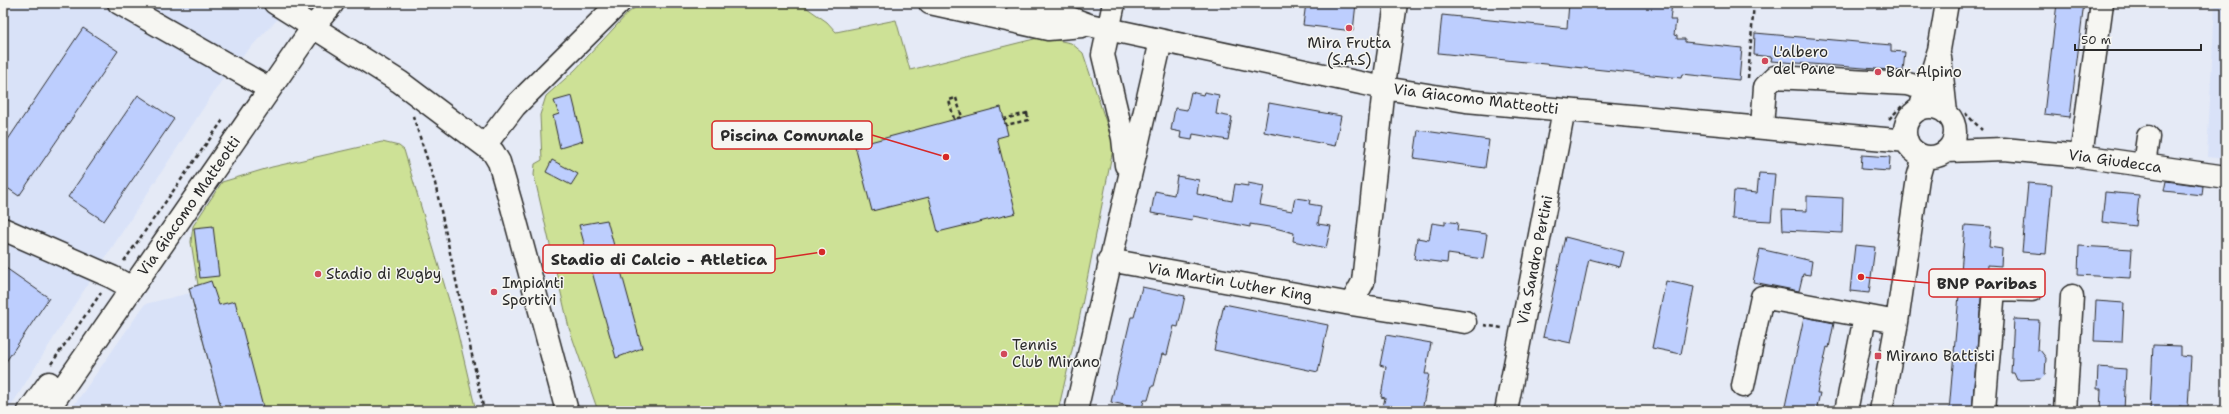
<svg xmlns="http://www.w3.org/2000/svg" width="2229" height="414" font-family="'Shantell Sans',sans-serif">
<style>
.built{fill:#d9e2f8}
.green{fill:#cde196;stroke:#7c8660}
.building{fill:#bdcefe;stroke:#2b2b2b}
.lines{fill:none;stroke-linecap:round;stroke-linejoin:round}
.minor-casing{stroke:#2b2b2b;stroke-width:25}
.path{stroke:#2b2b2b;stroke-width:2.5;stroke-dasharray:4 3;stroke-linecap:butt}
.minor{stroke:#f6f6f2;stroke-width:22}
.poi-dot{fill:#d1495b;stroke:#f6f6f2;stroke-width:1.5}
.labels{text-anchor:middle;dominant-baseline:central;stroke-width:3;stroke-linejoin:round;paint-order:stroke}
.poi-label{font-size:15px;fill:#2b2b2b;stroke:#f6f6f2;text-anchor:start}
.street-label{font-size:15px;fill:#2b2b2b;stroke:#f6f6f2}
.leader{fill:none;stroke:#d62828;stroke-width:1.5}
.callout-dot{fill:#d62828;stroke:#f6f6f2;stroke-width:1.5}
.callout{fill:#f6f6f2;stroke:#d62828;stroke-width:1.5}
.callout-label{font-size:16px;text-anchor:middle;font-weight:bold;fill:#2b2b2b}
</style>
<rect width="100%" height="100%" fill="#e5eaf6"/>
<filter id="ink" filterUnits="userSpaceOnUse"><feTurbulence type="fractalNoise" baseFrequency=".025" numOctaves="2"/><feDisplacementMap in="SourceGraphic" scale="8" xChannelSelector="R" yChannelSelector="G"/><feConvolveMatrix kernelMatrix="1 2 1 2 8 2 1 2 1" color-interpolation-filters="sRGB"/></filter>
<g filter="url(#ink)">
<path class="built" d="M3,3H293L227,72L73,307L11,406L3,411Z
M2215,3H2226V159L2207,157Z
M190,293L222,411H70L145,304Z"/>
<path class="green" d="M641,3H800L827,22L836,32L896,20L910,70L1042,37L1071,43L1083,53L1113,143V149L1079,320L1058,411H598L569,328L534,175L535,164L542,160L540,115L546,96L575,70L628,13Z
M382,142L399,146L404,150L454,317L476,411H222L189,288L198,285L191,242L193,226L222,182L272,167Z"/>
<path class="building" d="M1306,3H1356L1353,31L1303,25Z
M1569,3H1672L1670,20H1676L1674,35L1677,36V39H1685V42L1742,48L1739,80L1682,74L1681,78L1438,53L1442,15L1567,28Z
M2057,3H2084L2070,117L2044,114Z
M83,28L118,51L19,196L3,185V147Z
M1755,33L1891,45V51L1905,52L1903,71L1771,61L1772,57L1754,55Z
M1191,92L1203,95L1204,92L1219,95L1216,114L1232,117L1228,140L1193,134L1192,140L1180,138L1181,132L1171,130L1175,108L1187,110Z
M138,95L174,119L104,221L68,197Z
M572,96L583,141L560,148L553,116L559,114L554,101Z
M1269,103L1341,116L1335,146L1264,132Z
M1001,107L1008,135L997,138L1016,213L938,232L929,197L872,211L855,146Z
M1418,130L1489,140L1485,168L1414,158Z
M1862,155L1890,157L1889,171L1861,169Z
M552,160L578,174L571,185L546,172Z
M1759,173L1775,174L1771,221L1732,219L1734,191L1757,193Z
M1177,176L1199,180L1197,194L1232,201L1235,184L1248,186V183L1264,186L1260,205L1292,211L1295,198L1310,200L1309,204L1321,206L1318,224L1331,226L1326,248L1293,241L1294,233L1275,228L1250,224V227L1193,216L1192,220L1151,213L1155,191L1174,195Z
M2166,181L2203,186L2202,195L2164,191Z
M2028,183L2052,185L2046,254L2022,252Z
M2105,192L2139,195L2136,226L2102,222Z
M1807,196L1843,198L1842,233L1783,230L1782,210L1807,211Z
M607,220L642,348L616,358L579,225Z
M1445,221L1458,223L1457,230L1487,234L1483,259L1448,254L1447,263L1414,259L1417,238L1429,240L1432,223L1445,225Z
M1965,225L1991,227L1989,247L2002,249L2001,266L1988,265L1987,279L1982,288L1972,411H1949Z
M213,226L219,276L200,278L194,228Z
M1565,237L1624,252L1620,267L1589,259L1571,343L1543,337Z
M1855,245L1875,247L1869,293L1850,291Z
M2079,246L2132,249L2130,278L2078,275Z
M1760,249L1812,261L1810,275L1803,274L1799,291L1753,282Z
M3,266L49,298L3,366Z
M211,281L219,305L235,301L264,411H222L189,288Z
M1666,281L1694,287L1681,354L1652,348Z
M1142,287L1185,296L1178,327L1174,326L1167,355L1162,354L1154,386H1152L1148,400H1144L1142,409L1111,402L1131,317H1134Z
M2096,301L2124,303L2122,342L2094,341Z
M1224,304L1328,325L1318,372L1214,350Z
M1804,317L1834,323L1829,348L1827,347L1817,393H1820L1816,411H1784Z
M2014,319L2039,320L2037,350H2040L2046,358L2045,375L2041,379L2017,380L2014,373H2011Z
M1386,335L1431,343L1425,374H1429L1422,411H1382L1385,398L1381,397L1386,367L1380,365Z
M2153,345L2181,346V356L2191,357L2188,407L2179,406V411H2150Z
M2098,367L2126,369L2124,411H2100L2101,389H2097Z"/>
<g class="lines">
<g class="minor-casing">
<path id="minor" d="M119,3L270,89
M275,3L400,82L493,152L499,162L512,207L567,411
M930,3L1048,29L1082,26
M1017,3L1051,11L1089,25L1384,88L1466,101L1907,141
M1114,3L1103,55L1123,138L1126,165
M1940,57L1946,113
M1922,103L1939,50L1947,3
M1905 132a25 25 0 1 1 50 0a25 25 0 1 1-50 0Z
M1762,127L1765,87L1775,77L1907,84L1927,89
M485,145L515,106L619,3
M1947,151L2004,149L2081,156L2226,177
M2081,156L2102,3
M2144,165L2148,137
M3,229L112,277L132,288
M1109,260L1351,304L1363,282L1385,78L1396,3
M1351,304L1465,322
M1743,386L1762,297L1897,322
M29,411L49,383
M47,411L313,27L333,3
M1076,411L1161,41
M1506,411L1564,110
M1846,411L1865,317
M1881,411L1897,322L1918,178L1924,157
M1984,411L1994,289L2032,290
M2065,411L2072,296"/>
</g>
<path class="path" d="M1748,78L1754,3
M956,98L962,117L954,119L949,100Z
M1027,113L1028,120L1006,125L1004,119Z
M1965,113L1982,130
M413,116L435,183L484,411
M1889,119L1904,104
M124,261L223,120
M1484,325L1502,328
M51,364L101,293"/>
<use href="#minor" class="minor"/>
</g>
</g>
<g class="poi-dot">
<circle cx="1349" cy="28" r="4"/>
<circle cx="1765" cy="61" r="4"/>
<circle cx="1878" cy="72" r="4"/>
<circle cx="318" cy="274" r="4"/>
<circle cx="494" cy="292" r="4"/>
<circle cx="1004" cy="354" r="4"/>
<rect x="1874" y="352" width="8" height="8" rx="2"/>
</g>
<g class="labels">
<g class="poi-label">
<text x="1349" y="43" text-anchor="middle">Mira Frutta<tspan x="1349" dy="17">(S.A.S)</tspan></text>
<text x="1773" y="52">L'albero<tspan x="1773" dy="17">del Pane</tspan></text>
<text x="1886" y="72">Bar Alpino</text>
<text x="326" y="274">Stadio di Rugby</text>
<text x="502" y="283">Impianti<tspan x="502" dy="17">Sportivi</tspan></text>
<text x="1012" y="345">Tennis<tspan x="1012" dy="17">Club Mirano</tspan></text>
<text x="1886" y="356">Mirano Battisti</text>
</g>
<g class="street-label">
<text transform="translate(1476 99) rotate(7)">Via Giacomo Matteotti</text>
<text transform="translate(2115 161) rotate(8)">Via Giudecca</text>
<text transform="translate(189 206) rotate(-55)">Via Giacomo Matteotti</text>
<text transform="translate(1535 260) rotate(-79)">Via Sandro Pertini</text>
<text transform="translate(1230 282) rotate(10)">Via Martin Luther King</text>
</g>
</g>
<path class="leader" d="M946 157L872 135M822 252L775 259M1861 277L1929 283"/>
<g class="callout-dot">
<circle cx="946" cy="157" r="4"/>
<circle cx="822" cy="252" r="4"/>
<circle cx="1861" cy="277" r="4"/>
</g>
<g class="callout">
<rect x="712" y="121" width="160" height="28" rx="4"/>
<rect x="543" y="245" width="232" height="28" rx="4"/>
<rect x="1929" y="269" width="116" height="28" rx="4"/>
</g>
<g class="callout-label">
<text x="792" y="141">Piscina Comunale</text>
<text x="659" y="265">Stadio di Calcio - Atletica</text>
<text x="1987" y="289">BNP Paribas</text>
</g>
<rect width="2229" height="414" fill="none" stroke="#f6f6f2" stroke-width="16"/>
<rect x="8" y="8" width="2213" height="398" fill="none" stroke="#2b2b2b" stroke-width="1.5" filter="url(#ink)"/>
<path d="M2075 44v6h126v-6" fill="none" stroke="#2b2b2b" stroke-width="2"/>
<text x="2081" y="44" font-size="12" fill="#2b2b2b" stroke="#f6f6f2" stroke-width="3" paint-order="stroke">50 m</text>
</svg>
